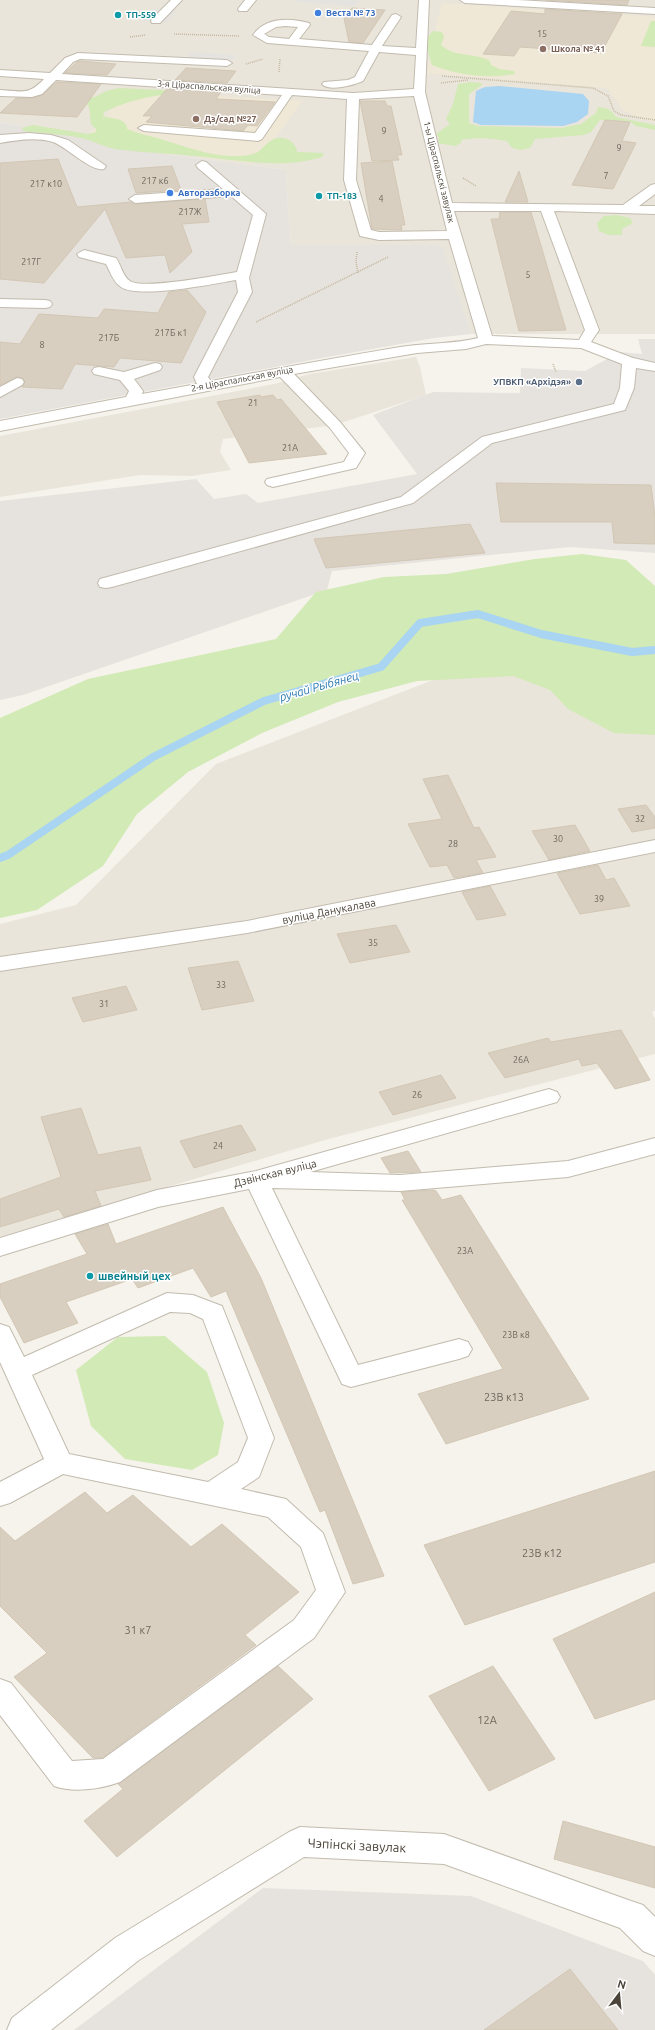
<svg xmlns="http://www.w3.org/2000/svg" width="655" height="2030" font-family="Ubuntu,sans-serif">
<style>
.residential{fill:#eae5da}
.industrial{fill:#e6e2dd}
.education{fill:#efe8d6}
.green{fill:#d2eab5}
.parking{fill:#e5e3e0}
.water{fill:#a9d4f2}
.lines{fill:none;stroke-linecap:round;stroke-linejoin:round}
.stream{stroke:#a9d4f2;stroke-width:8}
.building{fill:#d8cfc1;stroke:#d3c7b4}
.minor-casing{stroke:#c2bbae;stroke-width:2}
.path{stroke:#c4b79f;stroke-width:1.5;stroke-dasharray:1 1;stroke-linecap:butt}
.minor{fill:#fff;fill-rule:evenodd}
.shop-dot{fill:#3f7fe0;stroke:#fff;stroke-width:1.5}
.culture-dot{fill:#0f9aa8;stroke:#fff;stroke-width:1.5}
.education-dot{fill:#8d6e63;stroke:#fff;stroke-width:1.5}
.service-dot{fill:#5c6f8a;stroke:#fff;stroke-width:1.5}
.labels{text-anchor:middle;dominant-baseline:central;stroke-width:3;stroke-linejoin:round;paint-order:stroke}
.far-shop-label{font-size:9px;font-weight:bold;fill:#366cbe;stroke:#fff;text-anchor:start}
.far-culture-label{font-size:9px;font-weight:bold;fill:#0d838f;stroke:#fff;text-anchor:start}
.number-label{font-size:9px;fill:#6e675b}
.far-education-label{font-size:9px;font-weight:bold;fill:#785e54;stroke:#fff;text-anchor:start}
.far-street-label{font-size:9px;fill:#4b4439;stroke:#fff}
.far-service-label{font-size:9px;font-weight:bold;fill:#4e5e75;stroke:#fff;text-anchor:end}
.street-label{font-size:11px;fill:#4b4439;stroke:#fff}
.culture-label{font-size:11px;font-weight:bold;fill:#0d838f;stroke:#fff;text-anchor:start}
.near-number-label{font-size:11px;fill:#6e675b}
.water-label{font-size:12px;font-style:italic;fill:#2e7ab2;stroke:#fff}
.near-street-label{font-size:13px;fill:#4b4439;stroke:#fff}
</style>
<rect width="100%" height="100%" fill="#f6f3ec"/>
<path class="residential" d="M0,0H655V334H471L442,248L435,245L290,246L286,170L172,155L0,122Z
M416,357L420,367L426,395L335,425L223,439L220,452L231,470L192,476L140,475L0,497V436L274,384L309,374Z
M503,653L655,700V1011L652,1012L655,1019V1054L325,1140L0,1237V924L76,905L216,764Z"/>
<path class="industrial" d="M0,122L172,155L286,170L290,245H435L443,248L471,334L434,338L322,358L0,419Z
M638,339H655V553L570,547L332,571L327,590L23,695L0,700V501L196,479L214,499L246,494L258,503L417,474L373,415L433,392L520,393L521,368L585,371L620,352L642,354Z
M263,1888L471,1896L643,1961L655,1975V2030H74Z"/>
<path class="education" d="M442,3L557,11L559,7L604,10L603,13L655,17V123L624,111L607,88L427,73L436,26Z
M128,91L302,101L260,159L250,163L205,158L86,137Z"/>
<path class="green" d="M651,21H655V47L641,46Z
M433,31L442,32L444,37L441,45C455,58 474,52 490,61L491,65L499,69L514,71L515,74C489,79 457,75 432,65C429,56 423,38 433,31Z
M470,82L481,83L482,85L469,94V123L478,126L561,128L581,124L596,113L598,107C607,108 611,109 616,117L655,125V130L636,126L629,121L600,120L591,132L584,135L535,139L530,148L520,150L512,148L507,141C492,138 476,137 461,140V143L455,146L437,143L439,138L436,134L450,124L446,119L453,104L458,84Z
M57,83H72L83,84L78,97H95L106,91L119,88L203,92C165,93 139,96 104,112L103,116C112,119 127,118 127,129C137,133 146,135 157,138C184,146 223,162 253,154C261,152 263,146 269,142C279,133 296,139 297,152L324,153L322,157C284,169 244,161 205,157C177,154 150,153 123,150C109,149 98,143 85,139C65,134 44,134 24,131L22,128L33,125L88,134L96,132V129L91,124L89,106L81,102L49,95V88Z
M616,215L630,218L633,223L622,229V235H608L599,231L597,223L604,216Z
M582,554L626,560L655,586V735L614,733L568,709L550,690L513,676L417,681L338,702L262,733L188,772L137,814L103,866L37,910L0,918V718L88,679L276,639L316,592L384,577L446,574L535,559Z
M165,1336L207,1372L224,1423L218,1455L192,1470L125,1459L91,1426L76,1370L118,1337Z"/>
<path class="parking" d="M297,0H359L355,6L295,2Z
M153,9L177,11L165,23L141,21Z
M192,52L237,55L232,61L187,58Z"/>
<path class="water" d="M499,86L583,94L589,101L588,114L577,122L563,126L481,125L473,122L476,91L485,87Z"/>
<g class="lines">
<path class="stream" d="M0,858L8,855L153,757L264,701L381,667L420,623L478,614L541,634L632,652L655,650"/>
</g>
<path class="building" d="M545,0H629L627,5Z
M352,8L385,10L363,43L349,42L344,18Z
M545,9L622,14L601,53L520,47L514,56L483,54L511,11L545,14Z
M78,61L116,64L107,75L65,73Z
M186,68L236,71L227,83L175,80Z
M57,82L101,84L77,117L0,113L16,98H32L42,95Z
M167,89L221,92L216,99L275,102L257,126L248,125L243,131L146,122L152,116H143Z
M360,101H385L387,106H391L402,155H397L399,160L372,161Z
M605,120L630,122L622,141L636,143L613,189L572,185Z
M58,159L77,207L131,202L135,204L205,199L209,222L182,224L192,252L170,273L165,255L126,258L105,209L44,283L0,279V163Z
M392,161L405,225H401L402,230L372,229L361,163Z
M172,166L181,190L136,193L128,169Z
M519,171L528,202H505Z
M500,212H531L566,330L519,331L491,219H499Z
M187,290L206,312L181,363L120,358L114,367L75,364L62,389L22,387L25,381L22,378L17,377L0,385V342L20,344L39,314L98,318L104,309L158,313L169,292Z
M260,395L261,397L273,395L277,400L281,399L327,454L249,463L217,402Z
M496,483L651,485L655,517V544L614,543L612,522H501Z
M470,524L485,553L326,568L314,539Z
M448,775L474,828L479,827L496,857L476,860L483,873L454,878L447,865L430,867L408,824L442,819L423,779Z
M646,805L655,817V828L632,832L618,809Z
M575,825L590,851L549,860L532,831Z
M598,865L606,880L614,878L630,906L580,914L557,873Z
M490,886L506,915L477,920L462,892Z
M396,925L410,952L350,963L337,934Z
M238,961L254,1001L202,1010L188,968Z
M126,986L137,1010L83,1022L72,998Z
M621,1030L650,1080L615,1089L597,1063L582,1066L579,1059L505,1078L488,1053L548,1038L551,1042Z
M441,1075L456,1098L393,1115L379,1092Z
M81,1108L98,1155L140,1147L151,1180L95,1191L101,1206L64,1217L59,1209L0,1227V1199L61,1177L41,1117Z
M241,1125L256,1150L194,1168L180,1141Z
M408,1151L421,1172L390,1173L381,1158Z
M433,1190L436,1191L442,1200L461,1195L589,1399L446,1444L418,1394L503,1369L402,1200H405L401,1192Z
M223,1207L261,1278L384,1576L353,1584L325,1510L320,1512L226,1291L211,1297L193,1268L138,1288L132,1279L66,1302L78,1323L24,1343L0,1297V1284L87,1254L75,1234L108,1224L116,1244Z
M655,1471V1562L465,1625L424,1545Z
M85,1492L107,1513L133,1495L191,1547L222,1524L299,1592L245,1635L256,1645L102,1758H93L14,1677L47,1653L0,1606V1527L15,1541Z
M655,1592V1699L595,1719L553,1639Z
M278,1666L313,1699L117,1857L84,1821L123,1789L118,1784Z
M493,1666L555,1759L489,1791L429,1696Z
M563,1821L655,1847V1888L554,1859Z
M570,1969L618,2030H484Z"/>
<g class="lines">
<g class="minor-casing">
<path id="minor" d="M171,0H182L160,23H152L151,21L152,19Z
M245,0H256L247,11H239L238,9Z
M419,0H429L425,92L452,203L623,205L651,185L655,184V194L639,206H655V214L554,211L599,330L591,342L633,358L655,363V371L636,368L634,388L625,410L492,443L413,503L112,587L106,588L100,587L98,583L100,579L401,497L482,437L614,404L620,388L622,364L581,348L486,344L466,349L417,353L294,374L340,422L365,453L356,468L273,487L267,485L265,482L267,479L344,462L349,453L330,428L280,377L0,431V421L126,397L129,391L120,380L94,374L92,371L94,368L99,367L124,372L155,363L160,364L162,367L160,370L134,379L143,391L142,394L197,384L194,377L238,292L236,280C213,284 138,299 121,287C113,282 110,271 106,264L79,257L77,254L84,250L116,258C121,265 123,277 130,281C143,290 219,275 237,272L253,215L231,196L135,203L129,199L135,195L223,189L198,168L196,165L202,161L206,162L266,214L249,278L252,292L208,377L211,381C274,369 336,358 400,347C426,343 453,344 478,338L449,239L379,240L360,236L359,233L344,180L347,99L292,95L262,139L258,141L144,131L138,128L144,125L255,133L282,95L56,80L42,94L32,97L0,96V90C22,91 28,96 44,79L0,76V70L50,73L65,58L78,53L227,60L232,63L227,66L80,59L73,62L62,74L353,93L414,89L416,55L379,52L363,81C354,85 329,92 322,84L324,82L348,80L355,77L369,51L267,43L253,35C266,17 289,18 309,23L310,25L299,39L372,45L392,15L396,14L401,17L382,46L416,48ZM285,26L298,27L289,39L269,37L264,34L276,27ZM414,96L447,231L379,232L371,230L356,180L359,99ZM454,211H541L585,330L579,340L492,336Z
M460,0H518L655,8V14L465,3Z
M29,133L51,135L68,140L106,166L104,169C91,172 67,147 53,142C36,137 17,140 0,143V135Z
M0,299L45,300L50,301L52,304L50,307L45,308L0,307Z
M17,378L22,379L24,382L22,385L0,397V387Z
M655,840V852L247,933L0,971V957L247,921Z
M549,1089L557,1092L560,1097L557,1102L310,1172L400,1175L568,1161L655,1138V1154L568,1177L400,1191L272,1188L358,1365L459,1339L468,1342L472,1349L468,1356L459,1359L351,1387L342,1384L249,1189L158,1207L0,1256V1238L157,1190L256,1171Z
M167,1293L193,1295L222,1306L274,1438L259,1477L241,1489L286,1499L323,1533L345,1592L314,1638L120,1782C101,1789 73,1793 54,1786L0,1715V1679L11,1683L72,1761L103,1759L294,1620L316,1590L301,1547L268,1517L63,1474L10,1503L0,1506V1482L44,1459L0,1362V1324L9,1327L24,1357ZM170,1312L190,1313L203,1319L248,1438L238,1462L208,1482L69,1454L32,1375Z
M300,1827L444,1834L631,1901L643,1905L655,1917V1956L643,1951L620,1928L444,1864L304,1857L139,1960L51,2030H7L12,2018L115,1938L289,1832Z"/>
</g>
<path class="path" d="M174,34L239,36
M130,37L145,35
M246,64L263,59
M279,72L280,59
M442,76L593,88L608,96L614,111L621,115L655,120
M441,83L468,80
M463,178L476,186
M357,252L356,262L358,273
M256,322L388,257
M553,364L556,372"/>
<use href="#minor" class="minor"/>
</g>
<g class="shop-dot">
<circle cx="318" cy="13" r="4"/>
<circle cx="170" cy="193" r="4"/>
</g>
<g class="culture-dot">
<circle cx="118" cy="15" r="4"/>
<circle cx="319" cy="196" r="4"/>
<circle cx="90" cy="1276" r="4"/>
</g>
<g class="education-dot">
<circle cx="543" cy="49" r="4"/>
<circle cx="196" cy="119" r="4"/>
</g>
<circle class="service-dot" cx="579" cy="382" r="4"/>
<g class="labels">
<g class="far-shop-label">
<text x="326" y="13">Веста № 73</text>
<text x="178" y="193">Авторазборка</text>
</g>
<g class="far-culture-label">
<text x="126" y="15">ТП-559</text>
<text x="327" y="196">ТП-183</text>
</g>
<g class="number-label">
<text x="542" y="34">15</text>
<text x="384" y="131">9</text>
<text x="619" y="148">9</text>
<text x="606" y="176">7</text>
<text x="155" y="181">217 к6</text>
<text x="46" y="184">217 к10</text>
<text x="381" y="199">4</text>
<text x="190" y="212">217Ж</text>
<text x="31" y="262">217Г</text>
<text x="528" y="275">5</text>
<text x="171" y="333">217Б к1</text>
<text x="109" y="338">217Б</text>
<text x="42" y="345">8</text>
<text x="253" y="403">21</text>
<text x="290" y="448">21А</text>
<text x="640" y="819">32</text>
<text x="558" y="839">30</text>
<text x="453" y="844">28</text>
<text x="599" y="899">39</text>
<text x="373" y="943">35</text>
<text x="221" y="985">33</text>
<text x="104" y="1004">31</text>
<text x="521" y="1060">26А</text>
<text x="417" y="1095">26</text>
<text x="218" y="1146">24</text>
<text x="465" y="1251">23А</text>
<text x="516" y="1335">23В к8</text>
</g>
<g class="far-education-label">
<text x="551" y="49">Школа № 41</text>
<text x="204" y="119">Дз/сад №27</text>
</g>
<g class="far-street-label">
<text transform="translate(209 87) rotate(4)">3-я Ціраспальская вуліца</text>
<text transform="translate(439 172) rotate(76)">1-ы Ціраспальскі завулак</text>
<text transform="translate(242 379) rotate(-11)">2-я Ціраспальская вуліца</text>
</g>
<g class="far-service-label">
<text x="571" y="382">УПВКП «Архідэя»</text>
</g>
<g class="street-label">
<text transform="translate(329 911) rotate(-11)">вуліца Данукалава</text>
<text transform="translate(275 1173) rotate(-14)">Дзвінская вуліца</text>
</g>
<g class="culture-label">
<text x="98" y="1276">швейный цех</text>
</g>
<g class="near-number-label">
<text x="504" y="1397">23В к13</text>
<text x="542" y="1553">23В к12</text>
<text x="138" y="1630">31 к7</text>
<text x="487" y="1720">12А</text>
</g>
<g class="water-label">
<text transform="translate(319 686) rotate(-16)">ручай Рыбянец</text>
</g>
<g class="near-street-label">
<text transform="translate(357 1845) rotate(3)">Чэпінскі завулак</text>
</g>
</g>
<g transform="translate(619 1994) rotate(16)" stroke="#ffffff" stroke-width="3" paint-order="stroke">
<path d="M0-3L7 15L0 10L-7 15Z" fill="#4b4439"/>
<text y="-6" font-size="11" font-weight="bold" text-anchor="middle" fill="#4b4439">N</text>
</g>
</svg>
